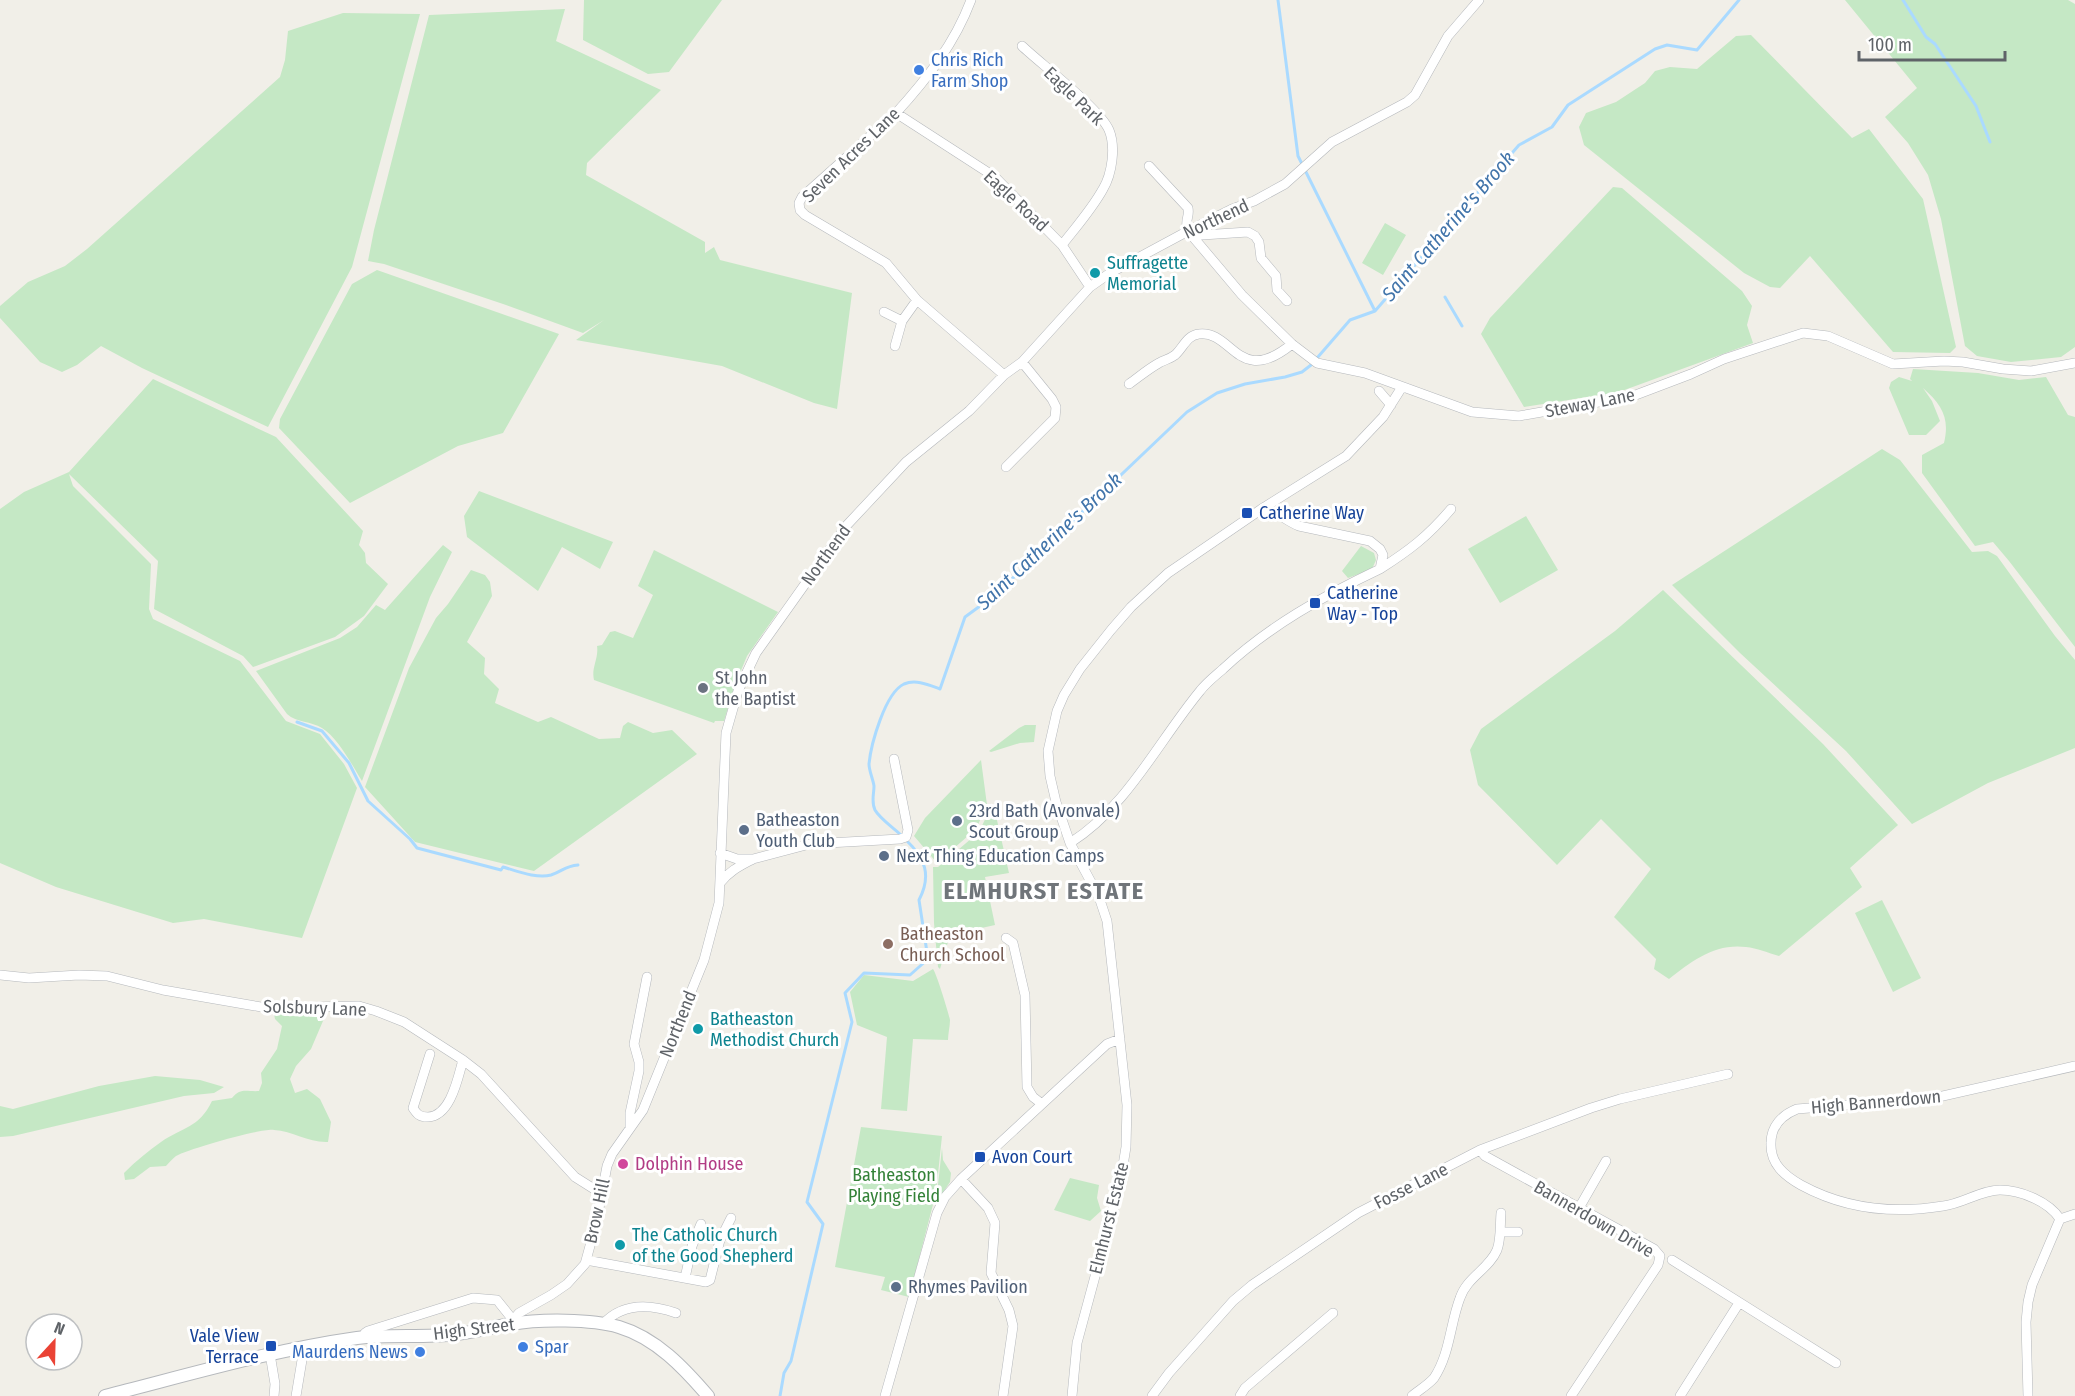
<svg xmlns="http://www.w3.org/2000/svg" width="2075" height="1396" font-family="'Fira Sans Condensed',sans-serif">
<style>
.green{fill:#c5e8c5}
.lines{fill:none;stroke-linecap:round;stroke-linejoin:round}
.stream{stroke:#aadaff;stroke-width:3}
.minor-casing{stroke:#b5b8bc;stroke-width:10}
.tertiary-casing{stroke:#b5b8bc;stroke-width:14}
.minor{stroke:#fff;stroke-width:9}
.tertiary{stroke:#fff;stroke-width:12}
.shop-dot{fill:#3f7fe0;stroke:#fff;stroke-width:2}
.culture-dot{fill:#0f9aa8;stroke:#fff;stroke-width:2}
.transit-dot{fill:#1a4fb4;stroke:#fff;stroke-width:2}
.worship-dot{fill:#6b7280;stroke:#fff;stroke-width:2}
.service-dot{fill:#5c6f8a;stroke:#fff;stroke-width:2}
.education-dot{fill:#8d6e63;stroke:#fff;stroke-width:2}
.hotel-dot{fill:#d1479c;stroke:#fff;stroke-width:2}
.labels{text-anchor:middle;dominant-baseline:central;stroke-width:6;stroke-linejoin:round;paint-order:stroke}
.shop-label{font-size:18px;fill:#366cbe;stroke:#fff;text-anchor:start}
.street-label{font-size:18px;fill:#5f6368;stroke:#fff}
.culture-label{font-size:18px;fill:#0d838f;stroke:#fff;text-anchor:start}
.transit-label{font-size:18px;fill:#164399;stroke:#fff;text-anchor:start}
.worship-label{font-size:18px;fill:#5b616d;stroke:#fff;text-anchor:start}
.service-label{font-size:18px;fill:#4e5e75;stroke:#fff;text-anchor:start}
.education-label{font-size:18px;fill:#785e54;stroke:#fff;text-anchor:start}
.hotel-label{font-size:18px;fill:#b23c85;stroke:#fff;text-anchor:start}
.park-label{font-size:18px;fill:#348238;stroke:#fff}
.water-label{font-size:20px;font-style:italic;fill:#4174aa;stroke:#fff}
.district-label{font-size:24px;font-weight:bold;letter-spacing:1.5px;fill:#70757a;stroke:#fff}
</style>
<rect width="100%" height="100%" fill="#f1efe8"/>
<path class="green" d="M584,0H722L669,72L648,74L583,40Z
M1845,0H2068L2075,4V347L2061,357L2011,362L1977,356L1965,346L1941,219L1928,175L1908,143L1885,117L1917,88Z
M565,9L556,41L661,90L587,163L586,175L705,242V253L714,247L720,260L852,293L837,409L814,403L722,366L576,340L604,320L583,333L506,305L384,264L368,261L374,230L429,15Z
M343,13L420,14L352,267L268,427L142,368L101,346L77,365L62,372L40,362L0,318V306L28,282L65,266L87,249L280,77L285,60L288,31Z
M1751,35L1852,138L1869,129L1923,199L1956,347L1950,353L1893,352L1810,256L1780,288L1770,287L1744,273L1584,145L1579,127L1586,113L1616,102L1645,83L1655,71L1670,67L1697,69L1736,36Z
M1613,187L1622,188L1742,291L1752,306L1747,325L1753,343L1619,392L1524,407L1481,334L1490,318Z
M1385,223L1406,235L1383,275L1362,263Z
M377,270L559,334L503,433L458,446L350,503L279,428L280,419L352,284Z
M1913,369L1978,373L2019,380L2046,377L2068,415L2075,417V647L2009,561L1993,542L1975,546L1922,473V455L1944,443C1950,418 1942,405 1923,388L1932,401L1940,421L1926,435H1909L1889,388L1891,382L1899,377L1912,381L1910,379Z
M153,379L276,437L363,531L359,545L365,553L366,563L388,584L364,616L335,637L253,667L243,656L154,609L158,561L69,474L73,486L151,564L149,609L153,619L240,661L286,721L320,734L344,764L357,788L302,938L204,919L173,923L56,887L0,863V509L24,492L69,472Z
M1882,449L1900,460L1972,552L1988,551L1997,556L2055,636L2075,660V748L1988,783L1912,824L1846,751L1740,653L1672,585Z
M479,491L613,542L600,569L562,547L538,591L467,537L464,516Z
M1526,516L1558,570L1500,603L1468,549Z
M443,545L452,552L430,597L362,781C352,765 338,738 322,728C311,721 297,723 287,714L256,671L340,638L357,627L376,605L385,610Z
M1361,546L1374,553L1376,560L1372,569L1348,578L1342,571Z
M654,550L778,612L747,656L735,685L724,721H715L714,723L594,680C591,668 599,658 597,646L602,645L610,632L615,631L633,638L653,595L638,586Z
M471,570L485,575L490,582L492,596L467,642L485,658L484,674L499,689L495,703L538,722L551,717L599,739L620,738L623,726L628,722L653,733L672,730L697,754L534,871L415,842L365,787L409,668L436,618L448,604Z
M1663,590L1823,744L1898,825L1850,868L1862,887L1779,956C1768,953 1757,948 1746,947C1715,943 1692,961 1669,979L1654,969L1656,959L1614,917L1651,869L1601,819L1557,865L1478,785L1470,750L1481,729L1615,631Z
M1025,725H1036L1034,742L1020,743L991,752L989,751L1019,728Z
M981,760L987,805L976,829L937,863L914,836L925,818Z
M991,807H994L1009,873L985,877L995,925L950,935L940,969L938,967L934,923L933,867H938L979,832Z
M1882,900L1921,978L1893,992L1855,913Z
M933,969C936,972 949,1014 950,1020C950,1026 948,1034 948,1040L913,1039L907,1111L881,1109L887,1037L857,1025L850,992L864,975L913,981Z
M274,1014H326L311,1049L296,1066L290,1079L295,1093L307,1089L320,1099L331,1122L328,1142C309,1143 293,1131 274,1130C261,1128 189,1149 176,1156C172,1159 169,1163 166,1166L150,1167L134,1179L125,1180L124,1173C136,1161 148,1151 161,1142C183,1127 199,1128 212,1101L232,1098C241,1087 247,1092 259,1091L262,1083L261,1073L277,1049L282,1026L275,1019Z
M155,1076L200,1080L224,1087L214,1093L184,1096L13,1136L0,1137V1106L13,1109L99,1086Z
M861,1127L942,1136L936,1193L909,1297L881,1290L885,1277L835,1267Z
M942,1148L943,1160L951,1173L950,1182L942,1194H937Z
M1070,1178L1099,1185L1097,1198L1101,1211L1090,1221L1054,1210Z"/>
<g class="lines">
<path class="stream" d="M1278,0L1298,156L1375,311
M1903,0L1926,37L1935,44L1976,106L1990,142
M1445,297L1462,326
M297,722L322,731L349,763L368,801L410,839L417,848L501,870L503,867C517,871 537,879 551,875C563,871 565,866 578,865
M902,836C894,828 880,819 875,810C871,802 874,794 874,786C873,779 869,771 869,764C871,744 885,693 904,684C916,679 929,685 940,689L965,617L995,595L1187,412L1217,393L1245,384L1285,377L1302,372L1311,365L1350,320L1375,311L1519,145L1552,127L1568,105L1655,49L1667,45L1697,50L1739,0
M780,1396L784,1373L791,1361L823,1224L807,1202L852,1022L845,993L864,973L910,975L928,959L919,900C932,875 925,858 906,840"/>
<g class="minor-casing">
<path id="minor" d="M971,0C955,43 927,79 896,113L802,197L799,203L800,210L805,215L886,263L917,300L1004,375
M1022,46C1041,64 1100,109 1109,130C1116,147 1112,174 1103,189C1092,209 1076,227 1062,245
M896,113L995,177L1062,245L1090,287
M1149,166L1188,208C1190,217 1184,220 1188,231L1242,295L1292,344L1317,363L1365,373L1472,412L1519,416L1633,396L1691,374L1724,359L1803,333L1828,336L1893,364L1944,361L1963,362L2003,369L2031,371L2075,363
M1188,231L1202,235L1248,232L1255,236L1259,242L1261,258L1276,276L1277,290L1287,301
M884,312L902,321
M895,346L902,321L917,300
M1129,384C1139,377 1148,369 1159,363C1164,360 1170,359 1175,355C1183,348 1187,335 1199,334C1233,330 1238,388 1292,344
M1379,391L1391,405
M1006,467L1055,418L1056,407L1052,399L1022,362
M1380,569C1410,550 1428,536 1451,509
M1070,843C1127,807 1158,742 1200,691C1206,683 1215,676 1223,669C1269,626 1323,596 1380,569L1383,555L1380,549L1370,541L1299,526C1286,521 1277,511 1263,508
M753,859L810,844L900,839L906,837L908,830L894,759
M720,883C729,871 740,866 753,859H737L720,853
M1006,938L1013,943L1025,995L1027,1087L1033,1097L1042,1104
M0,975L29,978L79,975L107,976L163,990L267,1008L359,1006L376,1011L404,1022L463,1060L481,1074L575,1177L594,1189L602,1188
M430,1054L413,1108C417,1114 419,1117 428,1117C451,1116 458,1077 463,1060
M630,1128V1113L639,1071V1062L634,1044L647,977
M1480,1150L1485,1156L1654,1249L1660,1256L1658,1265L1571,1396
M961,1179L988,1208L995,1223L991,1273L1009,1310L1013,1326L1003,1396
M1579,1208L1606,1161
M2060,1219C2049,1202 2021,1190 2000,1190C1981,1190 1962,1204 1943,1206C1894,1214 1845,1209 1801,1185C1785,1176 1770,1164 1771,1143C1771,1126 1782,1115 1797,1109L1934,1098L2075,1066
M1500,1232H1518
M586,1260L706,1282L710,1280L720,1240L731,1218
M1672,1260L1836,1363
M685,1278L692,1246L701,1224
M513,1323V1320L519,1313L551,1295L567,1284L585,1264L596,1224L607,1166L612,1154L643,1110L704,960L719,903L726,733L738,691L756,653L847,525L906,462L969,411L1004,375L1022,362L1090,287L1110,273L1188,231L1232,209L1254,201L1285,184L1332,142L1407,102L1415,95L1448,36L1479,0
M603,1324C623,1302 650,1304 676,1313
M366,1337L365,1333L368,1331L473,1298L497,1300L513,1320
M270,1354L275,1384L274,1396
M296,1396L304,1348
M885,1396L937,1213L945,1197L961,1179L1107,1044L1120,1039
M1072,1396L1077,1343L1120,1184L1126,1147L1127,1105L1107,921L1099,897L1070,843L1056,802L1050,776L1048,751L1057,711L1064,695L1080,669L1111,630L1131,607L1168,573L1263,508L1346,456L1383,417L1402,387
M1152,1396L1169,1373L1233,1301L1252,1285L1358,1213L1480,1150L1591,1108L1620,1099L1728,1074
M1240,1396L1245,1388L1333,1313
M1412,1396C1419,1390 1428,1385 1434,1378C1450,1354 1450,1324 1460,1298C1467,1277 1489,1269 1497,1250C1501,1240 1500,1225 1501,1213
M1680,1396L1739,1303
M2028,1396L2026,1322L2028,1302L2032,1285L2060,1219L2075,1214"/>
</g>
<g class="tertiary-casing">
<path id="tertiary" d="M105,1396C188,1375 272,1350 357,1338C390,1334 424,1338 457,1334C475,1332 493,1327 511,1324C539,1319 592,1319 619,1327C656,1338 684,1368 708,1396"/>
</g>
<use href="#minor" class="minor"/>
<use href="#tertiary" class="tertiary"/>
</g>
<g class="shop-dot">
<circle cx="919" cy="70" r="6"/>
<circle cx="523" cy="1347" r="6"/>
<circle cx="420" cy="1352" r="6"/>
</g>
<g class="culture-dot">
<circle cx="1095" cy="273" r="6"/>
<circle cx="698" cy="1029" r="6"/>
<circle cx="620" cy="1245" r="6"/>
</g>
<g class="transit-dot">
<rect x="1241" y="507" width="12" height="12" rx="3"/>
<rect x="1309" y="597" width="12" height="12" rx="3"/>
<rect x="974" y="1151" width="12" height="12" rx="3"/>
<rect x="265" y="1340" width="12" height="12" rx="3"/>
</g>
<circle class="worship-dot" cx="703" cy="688" r="6"/>
<g class="service-dot">
<circle cx="957" cy="821" r="6"/>
<circle cx="744" cy="830" r="6"/>
<circle cx="884" cy="856" r="6"/>
<circle cx="896" cy="1287" r="6"/>
</g>
<circle class="education-dot" cx="888" cy="944" r="6"/>
<circle class="hotel-dot" cx="623" cy="1164" r="6"/>
<g class="labels">
<g class="shop-label">
<text x="931" y="60">Chris Rich<tspan x="931" dy="21">Farm Shop</tspan></text>
<text x="535" y="1347">Spar</text>
<text x="408" y="1352" text-anchor="end">Maurdens News</text>
</g>
<g class="street-label">
<text transform="translate(1074 96) rotate(44)">Eagle Park</text>
<text transform="translate(851 155) rotate(-44)">Seven Acres Lane</text>
<text transform="translate(1016 201) rotate(43)">Eagle Road</text>
<text transform="translate(1216 219) rotate(-25)">Northend</text>
<text transform="translate(1590 403) rotate(-11)">Steway Lane</text>
<text transform="translate(826 555) rotate(-54)">Northend</text>
<text transform="translate(315 1008) rotate(2)">Solsbury Lane</text>
<text transform="translate(678 1024) rotate(-68)">Northend</text>
<text transform="translate(1876 1102) rotate(-5)">High Bannerdown</text>
<text transform="translate(1411 1186) rotate(-27)">Fosse Lane</text>
<text transform="translate(597 1211) rotate(-78)">Brow Hill</text>
<text transform="translate(1109 1218) rotate(-76)">Elmhurst Estate</text>
<text transform="translate(1594 1219) rotate(30)">Bannerdown Drive</text>
<text transform="translate(474 1329) rotate(-7)">High Street</text>
</g>
<g class="culture-label">
<text x="1107" y="263">Suffragette<tspan x="1107" dy="21">Memorial</tspan></text>
<text x="710" y="1019">Batheaston<tspan x="710" dy="21">Methodist Church</tspan></text>
<text x="632" y="1235">The Catholic Church<tspan x="632" dy="21">of the Good Shepherd</tspan></text>
</g>
<g class="transit-label">
<text x="1259" y="513">Catherine Way</text>
<text x="1327" y="593">Catherine<tspan x="1327" dy="21">Way - Top</tspan></text>
<text x="992" y="1157">Avon Court</text>
<text x="259" y="1336" text-anchor="end">Vale View<tspan x="259" dy="21">Terrace</tspan></text>
</g>
<g class="worship-label">
<text x="715" y="678">St John<tspan x="715" dy="21">the Baptist</tspan></text>
</g>
<g class="service-label">
<text x="969" y="811">23rd Bath (Avonvale)<tspan x="969" dy="21">Scout Group</tspan></text>
<text x="756" y="820">Batheaston<tspan x="756" dy="21">Youth Club</tspan></text>
<text x="896" y="856">Next Thing Education Camps</text>
<text x="908" y="1287">Rhymes Pavilion</text>
</g>
<g class="education-label">
<text x="900" y="934">Batheaston<tspan x="900" dy="21">Church School</tspan></text>
</g>
<g class="hotel-label">
<text x="635" y="1164">Dolphin House</text>
</g>
<g class="park-label">
<text x="894" y="1175">Batheaston<tspan x="894" dy="21">Playing Field</tspan></text>
</g>
<g class="water-label">
<text transform="translate(1448 226) rotate(-49)">Saint Catherine's Brook</text>
<text transform="translate(1049 541) rotate(-43)">Saint Catherine's Brook</text>
</g>
<g class="district-label">
<text x="1044" y="891">ELMHURST ESTATE</text>
</g>
</g>
<g transform="translate(54 1342) rotate(22)"><circle r="28" fill="#ffffff" stroke="#bfc1c3" stroke-width="1.5"/>
<path d="M0-4.5L10 22L0 15L-10 22Z" fill="#ea4335"/>
<text y="-9" font-size="16" font-weight="bold" text-anchor="middle" fill="#5f6368">N</text>
</g>
<path d="M1859 51v9h146v-9" fill="none" stroke="#5f6368" stroke-width="3"/>
<text x="1868" y="51" font-size="18" fill="#5f6368" stroke="#ffffff" stroke-width="4.5" paint-order="stroke">100 m</text>
</svg>
